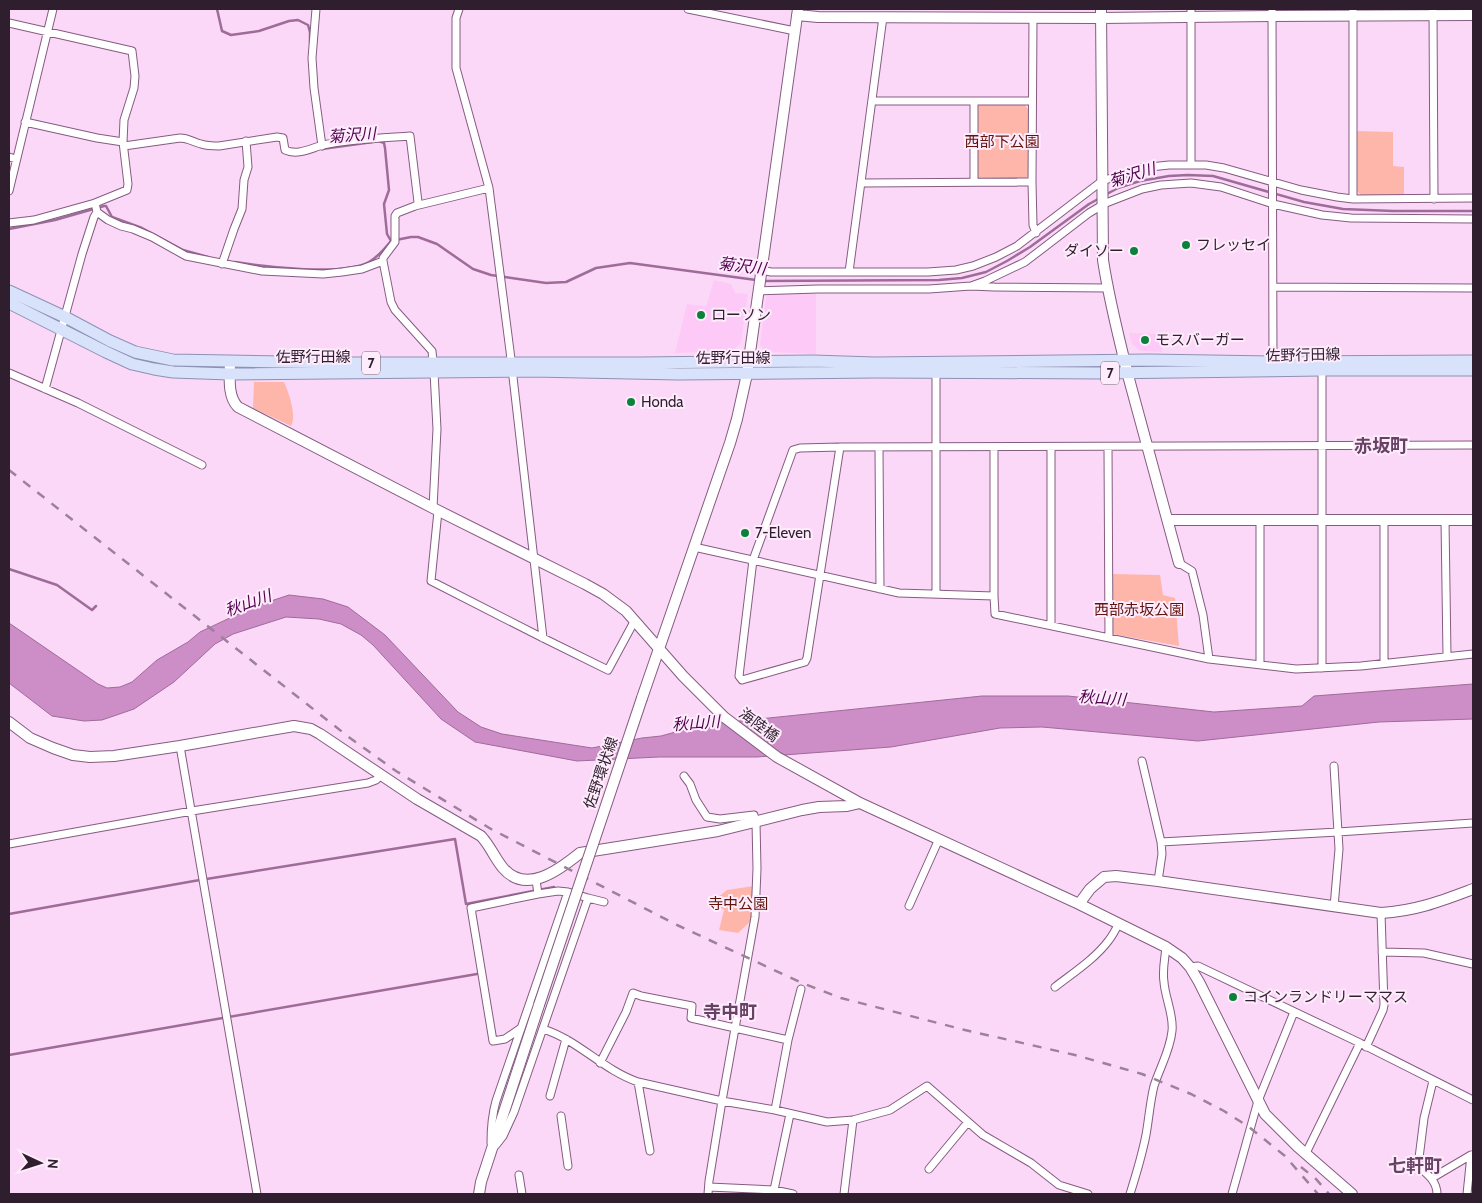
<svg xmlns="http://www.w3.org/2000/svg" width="1482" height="1203" font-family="Cabin,'Noto Sans JP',sans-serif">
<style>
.built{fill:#fdcaf8}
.green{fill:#ffb6aa}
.water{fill:#cd8dc7;stroke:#9e6c99}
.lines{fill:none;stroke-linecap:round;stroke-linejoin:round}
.stream{stroke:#9e6c99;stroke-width:2.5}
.street-casing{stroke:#845c80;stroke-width:9}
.secondary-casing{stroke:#845c80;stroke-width:12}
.primary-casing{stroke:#8d91b2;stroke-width:13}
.street{stroke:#fff;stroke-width:7}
.secondary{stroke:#fff;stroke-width:10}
.primary{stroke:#d9e2fb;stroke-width:11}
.rail{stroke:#9b8199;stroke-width:2.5;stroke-dasharray:9 9;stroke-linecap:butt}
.secondary-bridge-casing{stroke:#845c80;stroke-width:12;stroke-linecap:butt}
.secondary-bridge{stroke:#fff;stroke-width:10}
.poi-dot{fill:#0b823a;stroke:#feecfc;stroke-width:2}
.labels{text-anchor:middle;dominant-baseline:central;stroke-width:4;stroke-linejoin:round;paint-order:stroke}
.shield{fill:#feecfc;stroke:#6d5c6c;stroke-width:1}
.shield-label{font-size:14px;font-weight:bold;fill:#2f1f2e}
.park-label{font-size:15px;fill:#61130c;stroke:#feecfc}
.poi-label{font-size:15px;fill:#2f1f2e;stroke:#feecfc;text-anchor:start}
.street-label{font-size:15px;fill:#2f1f2e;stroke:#feecfc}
.water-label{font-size:16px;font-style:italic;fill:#50004e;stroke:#feecfc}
.quarter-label{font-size:18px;font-weight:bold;fill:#684265;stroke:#feecfc}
</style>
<rect width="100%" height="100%" fill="#fcd8f8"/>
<path class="built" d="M840,9H1092L1001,11Z
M714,280L731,284L735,293L748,294L741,342L737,347L730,351L675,353L687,304L706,306Z
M816,292V354L770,352L763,349L760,345L766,297L771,293Z
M1129,333L1162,334V352L1140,351L1132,344Z"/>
<path class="green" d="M978,105H1025L1028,109L1029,174L1026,179H979L976,176V108Z
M1356,131L1393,132V166L1404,167V195H1361L1356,191Z
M254,382H284C289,393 297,416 291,426L253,408Z
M1112,574L1160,575L1163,595L1175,598L1179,646L1112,634Z
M754,886L753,919L738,933L719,930L724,910L712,902L727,890Z"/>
<path class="water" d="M289,595L323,599L348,607L385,635L458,712L481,727L502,734L592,748L642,738L661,736L701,725L982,696H1068L1214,712L1302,706L1314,696L1473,684V719L1379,722L1198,741L1042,727L1000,728L891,747L757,757H659L577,761L475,742L441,719L373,645L361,635L341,624L319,619L286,617L233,634L215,644L174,682L134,709L102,720L84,721L52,716L9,683V623L98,684L107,688L120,687L132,682L157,660L188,642L200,632L253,607Z"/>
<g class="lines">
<path class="stream" d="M217,9L222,31L231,35L259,31L289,21L298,20L308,25L310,32V43
M379,141L384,143L385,148L389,190L384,204L387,234L391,241L411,237H418L437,244L473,269L491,275L546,283L566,282L596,268L630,263L756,280
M322,149L373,142
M1105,195L1118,188L1140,181L1169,176L1188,175L1213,176L1304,202L1343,209L1393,211H1473
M9,229L55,220L104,206H106L112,217L142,228L183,250L208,257
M235,262C266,267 343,276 369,262C378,257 385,248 391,241
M762,281L939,280L962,278L986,272L1007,261L1030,247L1089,204L1100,198
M9,569L57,585L92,610L96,606
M9,914L194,881L455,839L466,904L554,887
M9,1055L477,974"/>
<g class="street-casing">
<path id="street" d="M316,9L312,58L314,88L322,146
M459,9L456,18V68L489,188L510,351L543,638
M688,9L795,31
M1272,9L1273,366
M1353,9V199
M1433,9L1434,199
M1033,18L1032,182L1033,225L1036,233
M9,23L132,51L135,76L134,88L124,120L123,142L128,184L127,190L95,203L97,212L108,220L121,226L133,229L152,237L186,256L262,271L323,274L342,272L362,269L383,261
M873,101H1032
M974,102V182
M25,122L97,138L123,142
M124,146L180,138C188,138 193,142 201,144C207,146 213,146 219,146L277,137L283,138L285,150C298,156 311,148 323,145C351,139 381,138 410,136L418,202L417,205L415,206
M9,157L16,159
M1191,164V9
M862,183L1032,182
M9,191L53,9
M9,223L34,220L95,203
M222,264L234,229L242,209L244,180L248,167L246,141
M761,270L771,272H928L956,270L973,266L996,257L1017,246L1102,181L1141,168L1169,165H1206L1224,168L1301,190L1337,197L1353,199L1473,198
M849,272L883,17
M971,286L985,281L1025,262L1089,213L1106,203L1142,189L1161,185L1191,183L1221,187L1273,204L1322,215L1351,218L1473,219
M1273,287L1473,288
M758,291L818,289H929L971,286L994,287L1107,288
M1322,367V668
M936,369V594
M9,373L78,403L202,465
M45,389L82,254L94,217L97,212
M840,447L807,658L805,662L742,680L739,676L753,560L793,450L800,448L840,447L1473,445
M879,447L880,589
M1108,447L1109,638
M433,508L437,429L434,372L432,351L395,310L391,302L383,261V258L395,242V216L397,213L415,206L489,188
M438,511L431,581L543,638L608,670L635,620
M1384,520V663
M1445,520L1447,656
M694,547L899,593L994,596L995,614L1209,659
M1179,563L1192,571L1203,615L1209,659L1296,669L1361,666L1473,654
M994,596V447
M1051,625V447
M1260,664V520
M180,746L257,1194
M1142,761L1161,842L1162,854L1158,881
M1334,766L1339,849L1334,907
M684,776L690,784L696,800L707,817L720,819L754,815L756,822L757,869L755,917L722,1101L709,1181L708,1194
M1161,842L1338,832L1473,823
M9,844L192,811L368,783L376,780L380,776
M536,880L538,894
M588,898L604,902
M909,906L939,839
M1382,952L1424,953L1473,964
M1190,967L1198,966L1360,1043L1473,1100
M1055,987C1073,973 1095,959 1109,940C1113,935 1116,929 1119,923
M543,1029C578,1040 603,1070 638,1082L722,1101L775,1110L827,1122L853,1120L890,1110L927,1086L983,1135L1031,1163L1059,1185L1088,1194
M1366,1047L1383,1010L1384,1005L1381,913
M600,1063L626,1012L633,993L641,996L692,1006L691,1018L788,1040
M1433,1081L1424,1118L1418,1166C1427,1174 1437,1181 1437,1194
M638,1082L650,1151
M550,1096L566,1039
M775,1110L788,1040L801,989
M561,1116L568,1166
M491,1143C491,1129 492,1115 496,1101L568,892
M496,1145L503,1136L514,1112L588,898L568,892L558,891L538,894L471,908L493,1041L505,1039L521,1028
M1306,1153L1360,1043
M929,1169L968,1122
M519,1175L522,1194
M1432,1178L1471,1155L1467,1194
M709,1187L774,1190L793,1194
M774,1190L790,1114
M844,1194L853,1120
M1130,1194C1136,1175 1142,1155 1146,1135C1149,1118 1150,1102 1154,1086C1160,1067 1170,1051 1172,1031C1174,1015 1165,998 1164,982C1162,970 1165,959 1166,947
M1232,1194L1258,1101L1294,1012"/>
</g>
<g class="secondary-casing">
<path id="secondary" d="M1101,9L1103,260C1109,300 1119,339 1129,379C1145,440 1163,502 1179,563
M797,15L818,17L1101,18L1272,16L1473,15
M230,361C230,376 227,396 238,407L433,508L585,584L603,594L626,611L683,676L724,717L777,757L860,803L1079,904L1166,947L1182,958L1190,967L1199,982L1265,1114L1298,1147L1352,1194
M1168,520H1473
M642,698L730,443L737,419L747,374L798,9
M9,722L30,738L53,748L73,755L90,757L114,756L180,746L294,726L311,729L320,734L417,799L481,836C491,847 494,857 503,868C526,895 559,870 580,853L718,831L802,810L819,807L847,806L860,803
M1079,904L1090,889L1104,877L1116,876L1158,881L1381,913C1416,911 1441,901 1473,889
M479,1194L481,1182L539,1005"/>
</g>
<g class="primary-casing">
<path id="primary" d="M9,291L65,317L110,341L135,352L173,360L347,363H641L813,361L875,363L1149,360L1273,362L1473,361
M9,303L106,352L132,364L154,369L173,372L230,374L533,371L678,374L875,372L1102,373L1322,370H1473"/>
</g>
<use href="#street" class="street"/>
<use href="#secondary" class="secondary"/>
<use href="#primary" class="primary"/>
<path class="rail" d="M9,470L350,738L396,771L491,829L677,925L802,983L841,998L965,1030L1075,1055L1142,1074L1191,1094L1224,1111L1249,1127L1285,1156L1318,1194
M1301,1167L1316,1179L1329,1194"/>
<g class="secondary-bridge-casing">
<path id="secondary-bridge" d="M539,1005L642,698"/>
</g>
<use href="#secondary-bridge" class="secondary-bridge"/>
</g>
<g class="poi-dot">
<circle cx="1186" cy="245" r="5"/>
<circle cx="1134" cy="251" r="5"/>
<circle cx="701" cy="315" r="5"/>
<circle cx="1145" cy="340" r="5"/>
<circle cx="631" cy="402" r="5"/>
<circle cx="745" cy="533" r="5"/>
<circle cx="1233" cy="997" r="5"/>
</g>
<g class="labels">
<g class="shield">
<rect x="362" y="351.5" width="18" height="23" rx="4"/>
<rect x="1101" y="361.5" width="18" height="23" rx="4"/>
</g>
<g class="shield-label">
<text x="371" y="363">7</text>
<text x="1110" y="373">7</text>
</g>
<g class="park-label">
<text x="1002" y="142">西部下公園</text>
<text x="1139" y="610">西部赤坂公園</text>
<text x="738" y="904">寺中公園</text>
</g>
<g class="poi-label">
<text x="1196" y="245">フレッセイ</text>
<text x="1124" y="251" text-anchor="end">ダイソー</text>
<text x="711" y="315">ローソン</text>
<text x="1155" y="340">モスバーガー</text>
<text x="641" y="402">Honda</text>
<text x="755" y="533">7-Eleven</text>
<text x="1243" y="997">コインランドリーママス</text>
</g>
<g class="street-label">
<text transform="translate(1303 355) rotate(-1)">佐野行田線</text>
<text x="313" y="357">佐野行田線</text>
<text x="733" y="358">佐野行田線</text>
<text transform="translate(759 725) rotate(37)">海陸橋</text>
<text transform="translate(601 773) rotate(-71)">佐野環状線</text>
</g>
<g class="water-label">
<text transform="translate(352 135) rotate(-4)">菊沢川</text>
<text transform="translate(1132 175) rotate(-17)">菊沢川</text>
<text transform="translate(742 266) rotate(7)">菊沢川</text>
<text transform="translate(248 603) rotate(-20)">秋山川</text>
<text transform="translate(1102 698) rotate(4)">秋山川</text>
<text transform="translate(696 723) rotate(-4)">秋山川</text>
</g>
<g class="quarter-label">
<text x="1381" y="446">赤坂町</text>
<text x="730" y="1012">寺中町</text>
<text x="1415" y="1166">七軒町</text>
</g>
</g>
<rect width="1482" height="1203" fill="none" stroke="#2f1f2e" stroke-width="20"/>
<g transform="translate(40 1163) rotate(94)" stroke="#feecfc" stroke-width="4" paint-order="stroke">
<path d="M0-4L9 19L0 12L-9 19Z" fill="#2f1f2e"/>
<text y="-8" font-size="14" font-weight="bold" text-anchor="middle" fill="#2f1f2e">N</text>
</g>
</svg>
